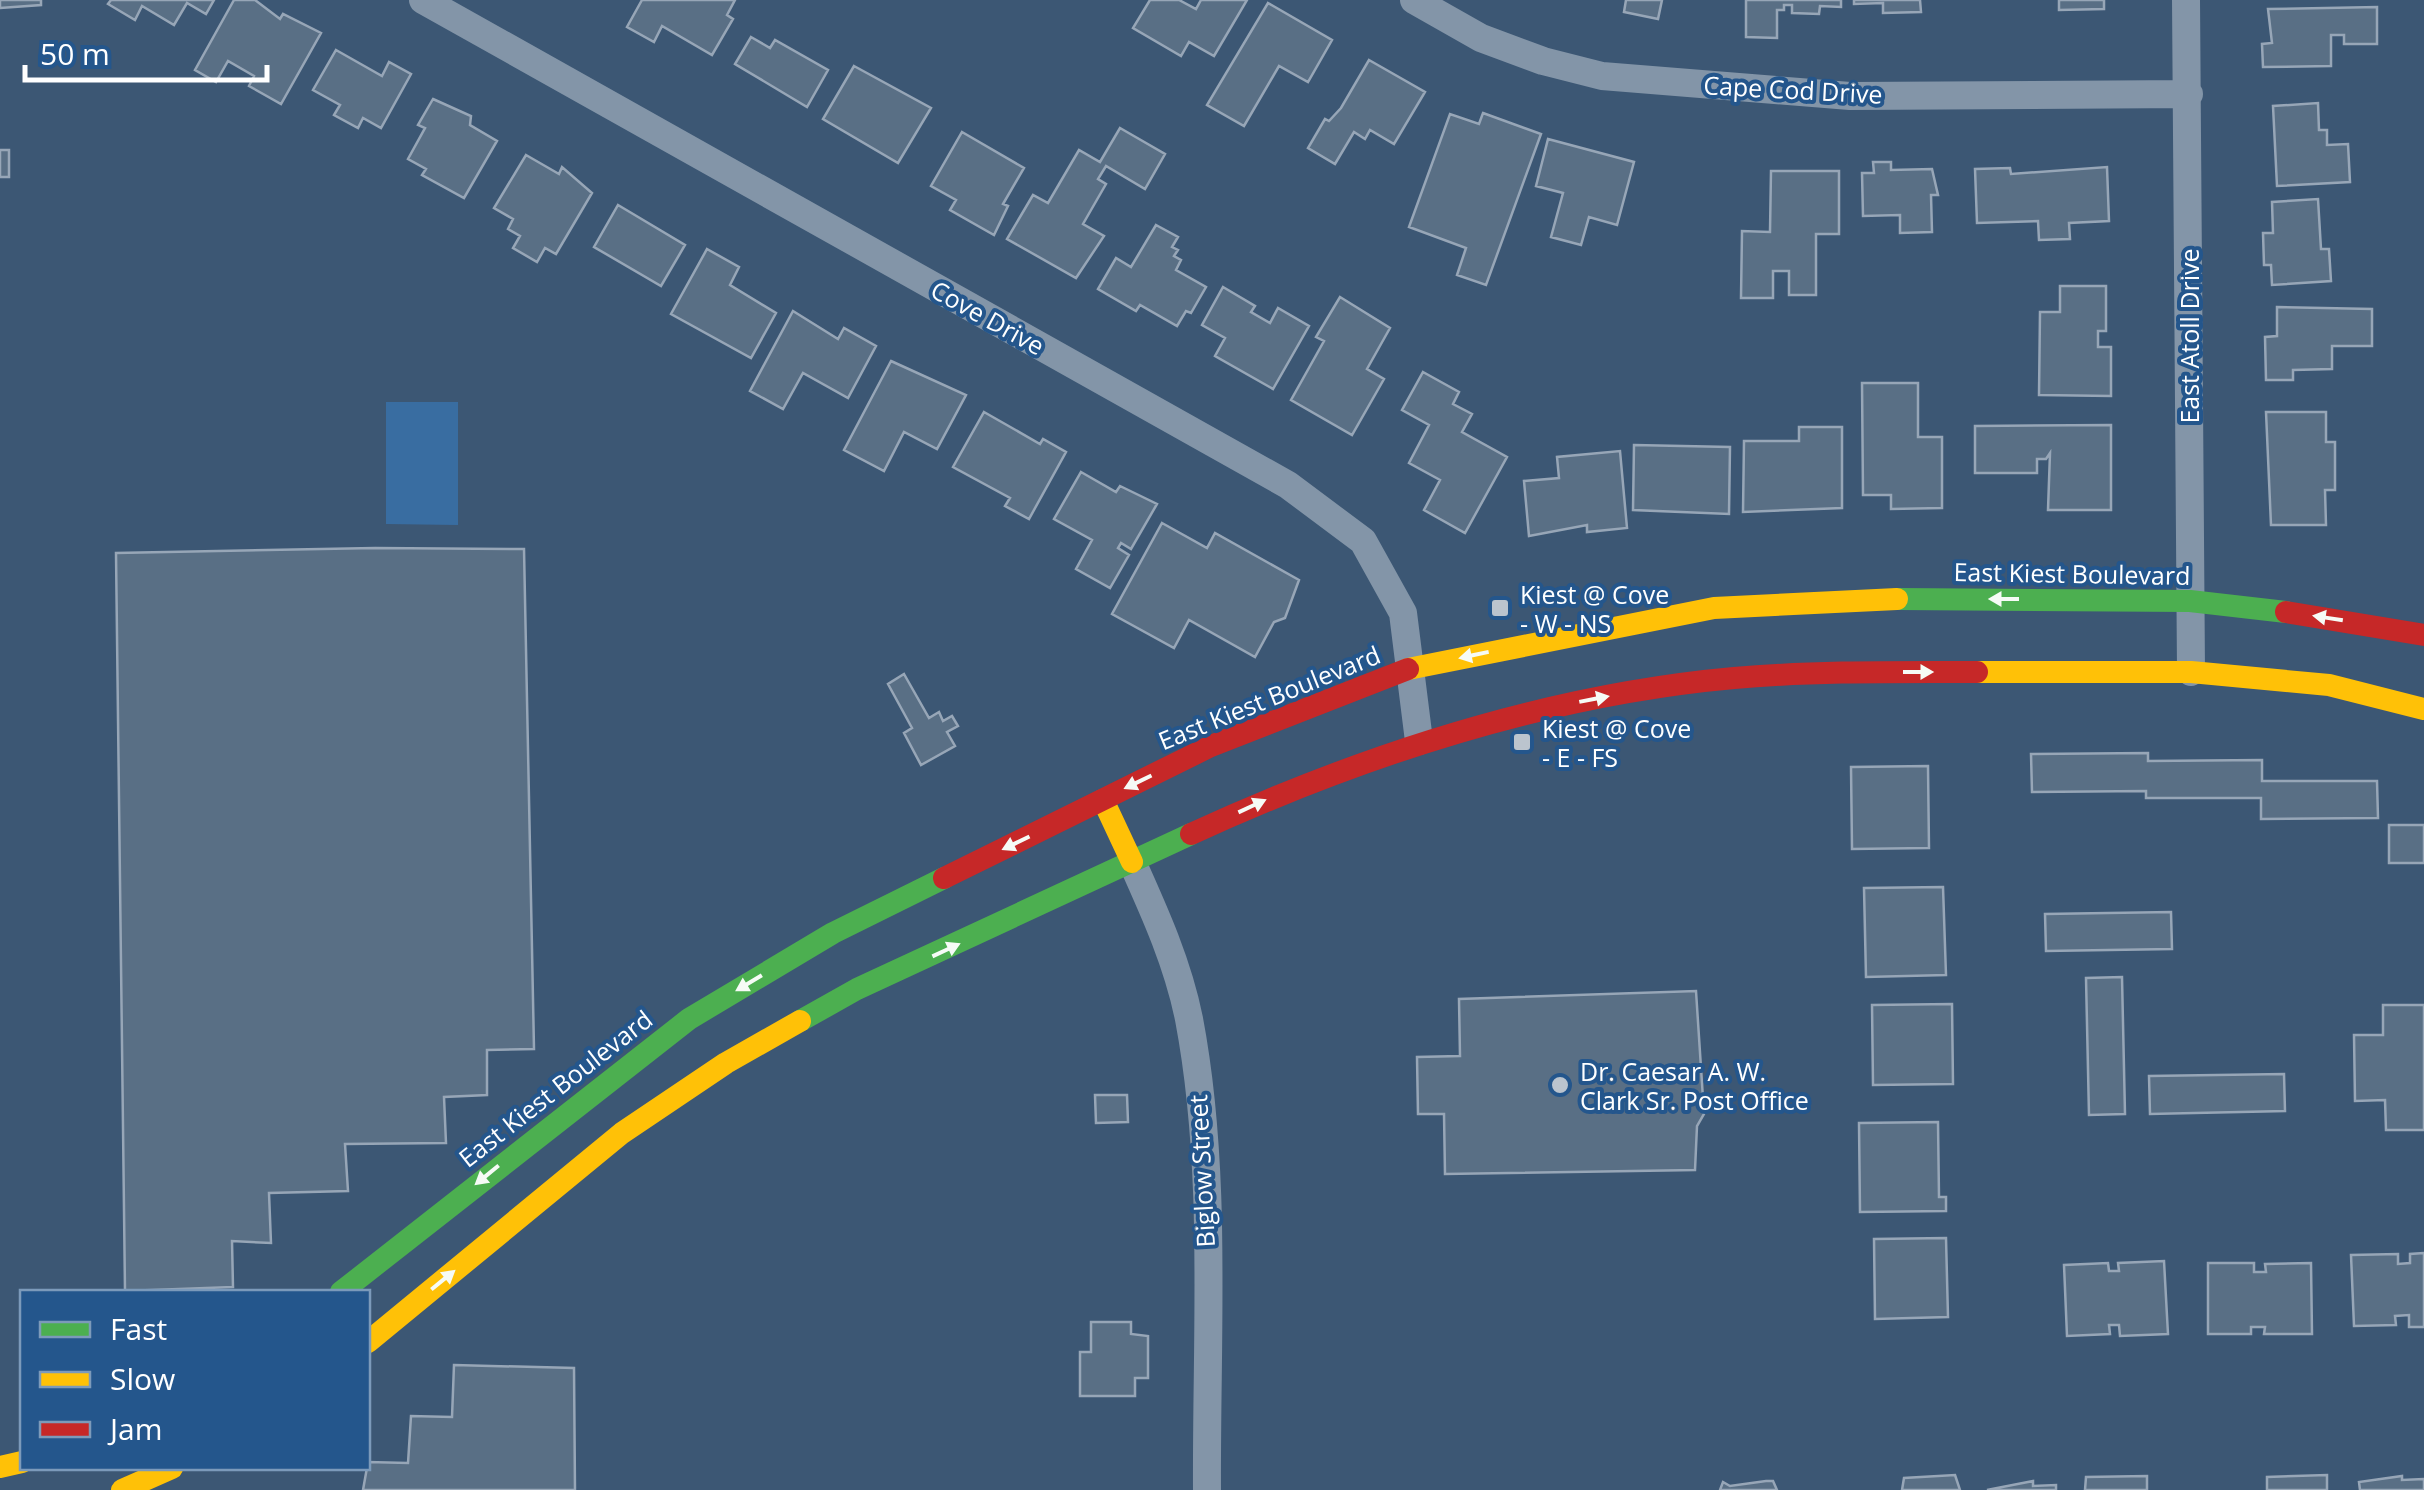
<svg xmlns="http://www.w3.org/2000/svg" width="2424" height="1490" font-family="'Open Sans',sans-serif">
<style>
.green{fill:#396da1}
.building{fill:#596f85;stroke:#97a6b7;stroke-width:2.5}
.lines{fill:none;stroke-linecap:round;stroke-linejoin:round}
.street{stroke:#8395a8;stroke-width:28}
.fast{stroke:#4caf50;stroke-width:22}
.slow{stroke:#ffc107;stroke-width:22}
.jam{stroke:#c62828;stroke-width:22}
.oneway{fill:#f6fbf6}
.poi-dot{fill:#bbc4ce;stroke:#24568c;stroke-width:4}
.labels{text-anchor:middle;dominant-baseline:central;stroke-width:8;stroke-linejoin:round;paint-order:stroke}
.street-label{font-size:25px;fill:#fff;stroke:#24568c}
.poi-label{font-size:25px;fill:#fff;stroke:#24568c;text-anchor:start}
</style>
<rect width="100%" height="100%" fill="#3c5774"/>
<path class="green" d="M386,402H458V525L386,524Z"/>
<path class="building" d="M0,0H41V5L0,8Z
M111,0H214L206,14L187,3L174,25L142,6L135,20L108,4Z
M234,0H255L280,19L283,14L321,33L281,104L249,86L254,76L228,61L216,82L195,70Z
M642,0H735L727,15L733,19L712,55L662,26L654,42L627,27Z
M1150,0H1179L1196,9L1201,0H1247L1214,56L1189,42L1181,56L1133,28Z
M1626,0H1662L1658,19L1624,12Z
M1746,0H1841V7L1820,6L1819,14L1792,13V5H1784V10H1777V38L1746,37Z
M1854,0H1920L1921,12L1883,13V3L1854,4Z
M2059,0H2104V9L2059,10Z
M1268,3L1332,40L1308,82L1279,66L1244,126L1207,105Z
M2377,7V44H2344V35H2331V66L2263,67L2262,44L2272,43L2268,9Z
M751,37L770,48L775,40L828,70L807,107L735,64Z
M336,50L382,76L389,62L411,74L381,128L363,118L358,128L334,115L340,105L313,90Z
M1369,60L1425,92L1394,144L1370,130L1365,139L1354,132L1335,164L1308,148L1325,119L1329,121L1341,108Z
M854,66L931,108L898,163L823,119Z
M433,99L471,116L470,125L497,141L464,198L422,175L426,169L408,159L425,128L418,125Z
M2318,103L2319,130H2327V145L2348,144L2350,182L2277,186L2273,106Z
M1483,113L1541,134L1486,285L1457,275L1466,248L1409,227L1450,114L1479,124Z
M1120,128L1165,154L1145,189L1106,166L1098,179L1106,184L1083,224L1104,236L1076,278L1007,239L1033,195L1048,203L1079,150L1100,162Z
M962,132L1024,168L1003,204L1008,206L994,235L950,210L956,200L931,186Z
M1548,139L1634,162L1617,225L1589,217L1581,245L1551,237L1563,193L1536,186Z
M0,150H9V177H0Z
M526,155L559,174L562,167L592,193L556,254L545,248L537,262L513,248L520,236L508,229L513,219L494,208Z
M1873,162H1891V170L1932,169L1938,195H1931L1932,232L1900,233V215L1863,216L1862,173H1874Z
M2107,167L2109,221L2069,223L2070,239L2039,240L2038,221L1977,223L1975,169L2010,168L2011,174Z
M1771,171H1839V234H1816V295H1789V271H1773V298H1741L1742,231L1770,232Z
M2318,199L2321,249H2329L2331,281L2272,285L2271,265H2264L2263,233H2273L2272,202Z
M618,205L685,245L661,286L594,247Z
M1156,225L1178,237L1172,247L1178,250L1174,256L1181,260L1176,270L1206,287L1191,313L1186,311L1177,326L1140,305L1136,311L1098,289L1116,258L1131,267Z
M707,249L739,267L730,285L776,313L751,358L671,314Z
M2060,286H2106V331H2098V347H2111V396L2039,395L2040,312H2060Z
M1223,287L1255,306L1251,312L1270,323L1278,308L1309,326L1273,389L1215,356L1225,338L1202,325Z
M1340,297L1390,328L1367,369L1384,379L1352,435L1291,400L1324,341L1316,337Z
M2277,307L2372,309V346H2332V369L2293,370V380H2266L2265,337L2277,336Z
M793,311L838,339L844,328L876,346L848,398L803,373L783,409L750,391Z
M891,361L966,395L937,449L904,432L884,471L844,450Z
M1423,372L1459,392L1453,404L1472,414L1462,432L1507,457L1465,533L1424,510L1440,480L1409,463L1429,425L1402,410Z
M1862,383H1918V437H1942V508L1891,509V495H1863Z
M984,412L1040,444L1043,439L1066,452L1029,519L1005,506L1010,498L953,467Z
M2266,412H2326V442H2335V490H2325L2326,525H2271Z
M2111,425V510H2048L2050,453L2046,459H2037V473H1975V426Z
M1799,427H1842V508L1743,512L1744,441H1799Z
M1634,445L1730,447L1729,514L1633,510Z
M1620,451L1627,528L1587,532V525L1529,536L1524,481L1559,478L1557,457Z
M1081,472L1116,492L1120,486L1157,504L1131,549L1121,543L1118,548L1129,555L1110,588L1076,569L1092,540L1054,519Z
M1162,523L1207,548L1215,533L1299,580L1285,618L1274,622L1255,657L1189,620L1174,648L1112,614Z
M375,548L524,549L534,1049L487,1050V1095L444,1097L446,1143L345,1144L348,1191L269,1193L271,1243L232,1241L233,1287L125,1291L116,553Z
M904,674L929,718L939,712L943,721L952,716L958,726L947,732L955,746L921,765L904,733L912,728L888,684Z
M2148,753V761L2262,760V781H2377L2378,818L2261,819V798H2146V791L2032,792L2031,754Z
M1928,766L1929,848L1852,849L1851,767Z
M2389,825H2424V863H2389Z
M1943,887L1946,975L1866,977L1864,888Z
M2171,912L2172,949L2046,951L2045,914Z
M2122,977L2125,1114L2089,1115L2086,978Z
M1696,991L1704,1114L1697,1126L1695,1170L1445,1174L1444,1114H1418L1417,1057L1460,1056L1459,999Z
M1952,1004L1953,1084L1873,1085L1872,1005Z
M2383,1005H2424V1130H2386L2385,1100L2355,1101L2354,1035H2383Z
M2284,1074L2285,1111L2150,1114L2149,1076Z
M1095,1095H1127L1128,1122L1096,1123Z
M1938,1122L1939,1197H1946V1211L1860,1212L1859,1123Z
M1946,1238L1948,1317L1875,1319L1874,1239Z
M2424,1253V1327H2409V1315L2395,1316L2396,1325L2354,1326L2351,1255L2398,1254V1264L2410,1263V1254Z
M2164,1261L2168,1334L2120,1336L2119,1325H2109L2110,1334L2067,1336L2064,1265L2108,1263L2109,1271H2119L2118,1263Z
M2208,1263H2254V1272H2266L2265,1264L2311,1263L2312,1334H2264L2265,1327H2251V1334H2208Z
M1091,1322H1131V1334L1148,1336V1378H1135V1396H1080V1352H1091Z
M454,1365L574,1368L575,1490H363L368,1462L408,1463L411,1416L452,1417Z
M1955,1475L1960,1490H1902L1904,1478Z
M2327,1475V1490H2267V1477Z
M2147,1476V1490H2085L2086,1477Z
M2402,1476V1480L2424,1479V1490H2360L2359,1482Z
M1766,1481H1773L1777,1490H1720L1723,1482L1730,1486Z
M2033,1481V1486L2056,1485V1490H1987Z"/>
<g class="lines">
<path class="street" d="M423,0L1288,485L1363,541L1403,613L1419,741
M1414,0L1481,38L1543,61L1602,76L1850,96L2189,94
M2186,0L2191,672
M1132,862C1155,913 1178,964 1189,1019C1218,1172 1206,1335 1207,1490"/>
<path class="fast" d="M1897,599L2190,601L2286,612
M800,1021L857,989L1191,834
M341,1292L689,1019L833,933L944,878"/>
<path class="slow" d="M1408,669L1714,608L1897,599
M1977,672H2191L2329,685L2424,709
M1103,800L1132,862
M368,1342L622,1133L726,1063L800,1021
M0,1467L22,1462
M122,1490L172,1468"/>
<path class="jam" d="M2286,612L2424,635
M1191,834C1363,755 1545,695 1734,678C1815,671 1896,672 1977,672
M944,878L1211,746L1408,669"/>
</g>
<defs><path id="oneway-solid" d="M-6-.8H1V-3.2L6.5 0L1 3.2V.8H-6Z" transform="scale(2.5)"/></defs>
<g class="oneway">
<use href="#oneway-solid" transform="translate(2004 599) rotate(-180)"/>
<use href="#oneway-solid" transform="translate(2328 618) rotate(-171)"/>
<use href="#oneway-solid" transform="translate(1474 655) rotate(168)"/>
<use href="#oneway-solid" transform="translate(1918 672)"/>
<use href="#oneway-solid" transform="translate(1594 699) rotate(-11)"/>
<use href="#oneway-solid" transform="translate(1138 782) rotate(154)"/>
<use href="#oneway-solid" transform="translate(1252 806) rotate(-25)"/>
<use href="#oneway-solid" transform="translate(1016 843) rotate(154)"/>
<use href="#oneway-solid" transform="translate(946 950) rotate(-25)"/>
<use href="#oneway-solid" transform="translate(749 983) rotate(149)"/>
<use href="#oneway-solid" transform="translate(487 1175) rotate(141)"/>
<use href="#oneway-solid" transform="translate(443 1280) rotate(-39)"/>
</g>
<g class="poi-dot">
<rect x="1490" y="598" width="20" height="20" rx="5"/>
<rect x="1512" y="732" width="20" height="20" rx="5"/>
<circle cx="1560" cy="1085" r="10"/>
</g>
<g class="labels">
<g class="street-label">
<text transform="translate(1793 89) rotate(3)">Cape Cod Drive</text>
<text transform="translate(988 317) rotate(29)">Cove Drive</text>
<text transform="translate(2189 336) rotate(-90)">East Atoll Drive</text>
<text transform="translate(2072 573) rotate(1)">East Kiest Boulevard</text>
<text transform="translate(1269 697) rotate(-22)">East Kiest Boulevard</text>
<text transform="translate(555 1088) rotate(-38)">East Kiest Boulevard</text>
<text transform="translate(1201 1171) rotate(-93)">Biglow Street</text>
</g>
<g class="poi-label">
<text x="1520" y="594">Kiest @ Cove<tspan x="1520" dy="29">- W - NS</tspan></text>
<text x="1542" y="728">Kiest @ Cove<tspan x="1542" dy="29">- E - FS</tspan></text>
<text x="1580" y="1071">Dr. Caesar A. W.<tspan x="1580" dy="29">Clark Sr. Post Office</tspan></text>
</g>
</g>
<rect x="20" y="1290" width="350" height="180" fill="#24568c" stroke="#7c9aba" stroke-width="2.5"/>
<rect x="40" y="1322" width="50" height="15" fill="#4caf50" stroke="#7c9aba" stroke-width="2.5"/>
<text x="110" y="1340" font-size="30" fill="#ffffff">Fast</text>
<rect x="40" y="1372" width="50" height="15" fill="#ffc107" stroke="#7c9aba" stroke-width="2.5"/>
<text x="110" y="1390" font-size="30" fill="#ffffff">Slow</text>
<rect x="40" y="1422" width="50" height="15" fill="#c62828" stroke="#7c9aba" stroke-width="2.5"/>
<text x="110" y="1440" font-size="30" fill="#ffffff">Jam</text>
<path d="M25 65v15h242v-15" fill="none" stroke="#ffffff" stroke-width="5"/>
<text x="40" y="65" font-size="30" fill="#ffffff" stroke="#24568c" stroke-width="8" paint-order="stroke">50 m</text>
</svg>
